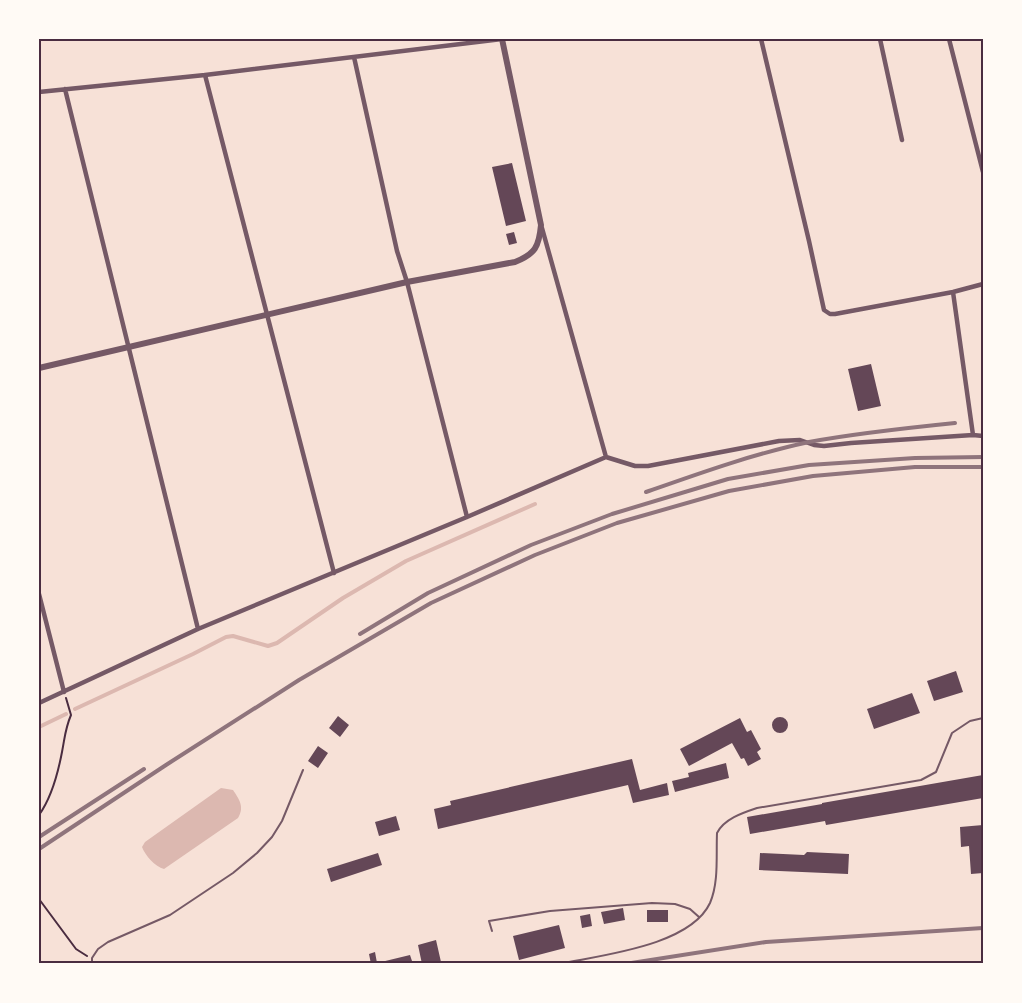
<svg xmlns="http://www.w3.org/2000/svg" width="1022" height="1003" font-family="'Work Sans',sans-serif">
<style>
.water{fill:#dcb8b0}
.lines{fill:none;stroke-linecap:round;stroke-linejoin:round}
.stream{stroke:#dcb8b0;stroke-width:4}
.building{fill:#644757}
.path{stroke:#4a2c40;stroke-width:2}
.service{stroke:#755966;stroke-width:2}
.minor{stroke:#755966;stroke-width:4.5}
.tertiary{stroke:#755966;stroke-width:6}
.rail{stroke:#8f747c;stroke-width:4}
.neatline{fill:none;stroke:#4a2c40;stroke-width:2}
</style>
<rect width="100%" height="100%" fill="#f7e1d7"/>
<path class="water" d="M221,788L233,790C239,799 245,807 238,818L164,869C155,867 145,855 142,847L145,842Z"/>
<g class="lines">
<path class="stream" d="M75,709L193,654L226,637L233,636L268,646L277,643L343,598L406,561L535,504
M39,727L66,714"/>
</g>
<path class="building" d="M512,163L526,221L506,226L492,167Z
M514,232L517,243L509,245L506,234Z
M871,364L881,406L858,411L848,369Z
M956,671L963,692L934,701L927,681Z
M912,693L920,713L874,729L867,709Z
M338,716L349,725L340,737L329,728Z
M772 725a8 8 0 1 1 16 0a8 8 0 1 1-16 0Z
M740,718L747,732L751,730L761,749L757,752L761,759L748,766L744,758L741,759L732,743L689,766L680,749Z
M318,746L328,753L318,768L308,761Z
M632,759L640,790L667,783L669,795L633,803L628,785L438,829L434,809L451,805L450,801Z
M726,763L729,778L675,792L672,781L689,777L688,773Z
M983,775V798L826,825L825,821L750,834L747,817L822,804V803Z
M396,816L400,830L379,836L375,822Z
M983,825V873L971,874L969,846L961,847L960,827Z
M807,852L849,854L848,874L759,870L760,853L804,855Z
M378,853L382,865L331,882L327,869Z
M623,908L625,920L604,924L601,912Z
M647,910H668V922H647Z
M590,914L592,926L582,928L580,916Z
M559,925L565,948L519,960L513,936Z
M436,940L441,962L435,964H422L418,945Z
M375,952L377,963L410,955L412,961L398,964H371L369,954Z"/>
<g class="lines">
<path class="path" d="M39,815C52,797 58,773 62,752C65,737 65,729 71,715L66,698
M39,899L76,949L87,956"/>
<path class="service" d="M492,931L489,921L550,911L652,903L675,904L690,909L699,917
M92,964V958L98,949L108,942L170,915L233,873L257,853L272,837L282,821L303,770
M559,964C601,955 690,946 710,903C719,882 716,856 717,833C724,819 742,813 757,808L921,780L936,772L952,733L970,721L983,718"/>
<path class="minor" d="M761,39L809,241L824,310L830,314H835L953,292L983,284
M880,39L902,140
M949,39L983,172
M354,57L397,251L407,282L467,517
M205,75L334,573
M65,89L198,629
M39,92L205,75L502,39
M542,228L606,457
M953,292L973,435
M39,594L64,692
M39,703L198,629L467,517L606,457L635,466H648L779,441L800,440L814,445L824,446L851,443L973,435L983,436"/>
<path class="tertiary" d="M39,368L407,282L515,262C535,254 539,247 541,225L502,39H503"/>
<path class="rail" d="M646,492C700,473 753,454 809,442C857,433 906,428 955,423
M360,634L428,593L531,545L612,514L728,479L809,465L915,458L983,457
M39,837L144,769
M39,849L166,765L299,680L431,603L535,555L617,523L729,491L813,476L915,467H983
M625,964L766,942L983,928"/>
</g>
<rect width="1022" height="1003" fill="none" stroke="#fffaf5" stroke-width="81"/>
<rect x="40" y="40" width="942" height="922" class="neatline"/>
</svg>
